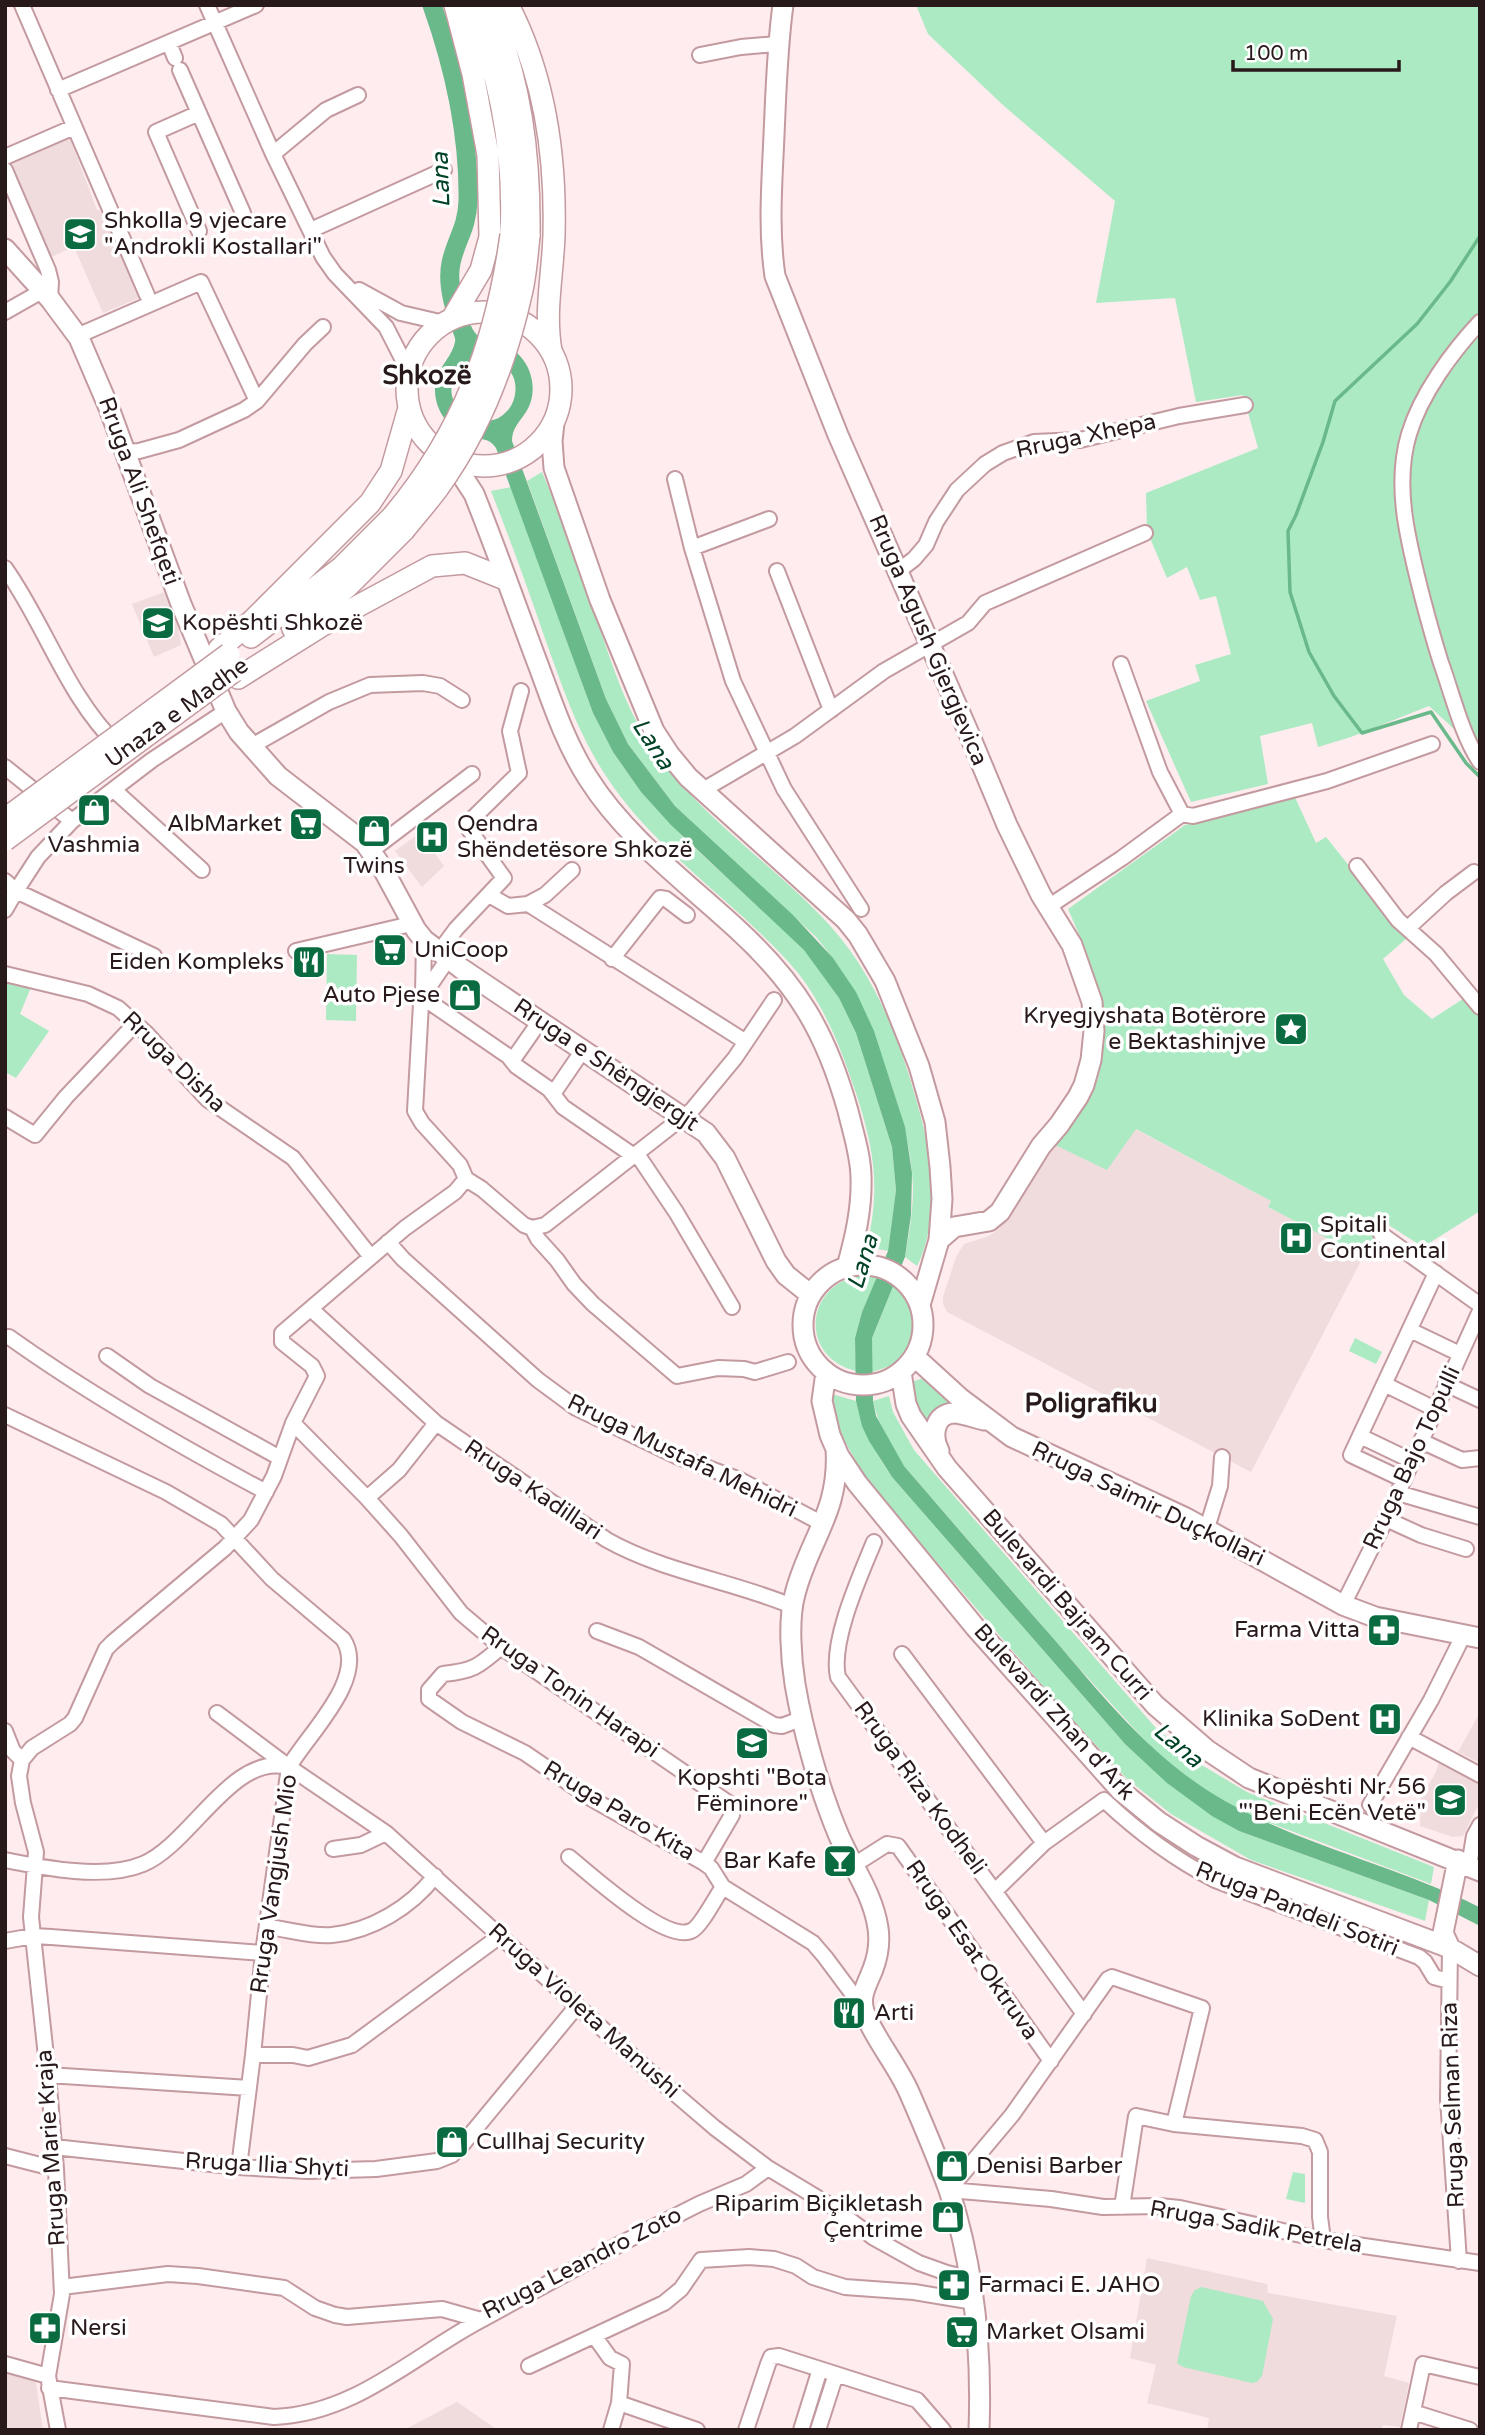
<svg xmlns="http://www.w3.org/2000/svg" width="1485" height="2435" font-family="'Varela Round',sans-serif">
<style>
.built{fill:#f0dbdd}
.green{fill:#aceac3}
.water{fill:#6ab98b;fill-rule:evenodd}
.lines{fill:none;stroke-linecap:round;stroke-linejoin:round}
.stream{stroke:#6ab98b;stroke-width:3.5}
.river{stroke:#6ab98b;stroke-width:19}
.minor-casing{stroke:#c39a9f;stroke-width:18}
.major-casing{stroke:#c39a9f;stroke-width:23}
.highway-casing{stroke:#c39a9f;stroke-width:24}
.minor{stroke:#fff;stroke-width:14}
.major{stroke:#fff;stroke-width:19}
.highway{stroke:#fff;stroke-width:21}
.highway-bridge-casing{stroke:#c39a9f;stroke-width:24;stroke-linecap:butt}
.highway-bridge{stroke:#fff;stroke-width:21}
.labels{text-anchor:middle;dominant-baseline:central;stroke-width:7;stroke-linejoin:round;paint-order:stroke}
.poi-label{font-size:23px;fill:#28191b;stroke:#fff;text-anchor:start}
.street-label{font-size:23px;fill:#28191b;stroke:#fff}
.water-label{font-size:24px;font-style:italic;fill:#004225;stroke:#fff}
.quarter-label{font-size:26px;font-weight:bold;fill:#28191b;stroke:#fff}
</style>
<rect width="100%" height="100%" fill="#feecee"/>
<path class="built" d="M69,136L97,210L109,213L144,296L103,313L74,247L51,257L10,162Z
M164,592L178,625L181,645L154,657L132,604Z
M417,835L425,840L444,866L422,887L395,851Z
M1135,1129L1271,1201L1268,1207L1363,1257L1251,1472L947,1312L943,1304V1297L956,1257L964,1244L989,1236L999,1229L1024,1185L1055,1145L1107,1169Z
M1479,1714H1480V1763L1458,1752Z
M1439,1762L1448,1764L1480,1781V1802L1463,1836L1453,1837L1420,1826L1421,1798L1436,1772Z
M1147,2258L1267,2284L1268,2293L1397,2316L1384,2376L1409,2383L1400,2427L1383,2425L1381,2430H1207L1209,2418L1147,2403L1156,2365L1130,2358Z
M5,2368L35,2376L43,2430H5Z
M457,2402L498,2430H404Z"/>
<path class="green" d="M916,5H1480V753L1429,706L1351,737L1318,747L1312,723L1260,736L1268,784L1191,802L1146,701L1200,681L1195,665L1231,654L1216,596L1200,600L1187,567L1167,578L1147,531L1146,493L1258,448L1243,395L1196,402L1175,298L1096,303L1115,201L1004,106L928,34Z
M542,472C564,522 581,575 599,626C612,665 625,704 646,738C690,809 763,856 820,915C876,971 902,1045 922,1121C932,1163 938,1227 917,1266L905,1257C909,1235 913,1211 913,1188C912,1151 902,1118 891,1084C872,1027 855,983 816,937L675,806L628,744L606,699L527,481Z
M511,487L593,713L613,752L641,792L685,839L804,949L839,998L856,1033L892,1147L896,1190L888,1251L867,1247C880,1188 875,1153 857,1096C842,1052 827,1010 798,973C781,952 761,934 742,916C693,872 642,831 606,776C576,731 560,680 542,630C526,583 509,537 491,491Z
M1293,793L1316,843L1326,837L1407,938L1383,959L1404,995L1432,1019L1466,997L1480,1011V1211L1423,1247L1387,1224L1363,1257L1268,1207L1271,1201L1136,1129L1107,1170L1055,1145L1069,1128L1098,1079L1104,1017L1084,946L1068,909L1185,825Z
M327,954L357,955L356,1021L326,1020Z
M5,982L31,987L20,1014L49,1031L16,1078L5,1072Z
M869,1275L878,1276L862,1312L855,1338L856,1371C796,1357 805,1277 869,1275Z
M894,1284C917,1300 923,1335 902,1357C894,1365 883,1369 872,1372V1338Z
M1355,1338L1382,1352L1376,1364L1349,1351Z
M924,1378L963,1409L929,1431L910,1388L914,1381Z
M832,1394L856,1401C863,1430 875,1453 892,1477L1125,1744C1161,1777 1196,1807 1239,1831L1429,1900L1425,1921L1251,1860L1171,1814L1126,1778L1061,1707L867,1481L843,1438L834,1411Z
M889,1396L893,1412L914,1450L1155,1727L1200,1764L1247,1792L1434,1867L1431,1884L1249,1815L1207,1791L1159,1756L1078,1667L904,1466C890,1446 878,1425 873,1401Z
M1293,2172L1305,2174V2203L1286,2199Z
M1201,2287L1263,2301L1273,2319L1262,2376L1257,2382L1252,2383L1183,2367L1177,2363L1191,2296L1195,2290Z"/>
<path class="water" d="M471,326C482,350 506,340 520,356C534,371 537,395 526,412C519,423 512,428 512,441L606,699L628,744L675,806L793,915L833,958L856,992L874,1031L905,1127L912,1173L911,1215L905,1257L872,1338L873,1401L876,1416L904,1466C954,1524 1003,1581 1053,1638C1106,1700 1153,1760 1225,1801C1303,1846 1397,1866 1479,1907L1480,1926L1429,1900L1239,1831L1212,1816L1167,1783L1125,1744L892,1477L869,1441L862,1426L856,1401L855,1338L862,1312L888,1251L896,1190L892,1147L856,1033L839,998L804,950L671,825L641,792L613,752L593,713L496,448C489,438 483,440 472,437C449,430 434,411 435,387C436,365 459,354 455,332ZM479,358C487,361 498,362 505,367C519,375 518,399 508,410C493,427 481,420 465,410C462,408 458,407 456,404C442,385 463,363 479,358Z"/>
<g class="lines">
<path class="stream" d="M1480,236L1450,282L1417,324L1335,401L1323,442L1296,515L1288,531L1290,592L1309,652L1334,696L1362,733L1431,712L1466,763L1480,777"/>
<path class="river" d="M432,5C454,67 469,135 468,201C467,229 456,239 451,263C445,292 461,325 470,352"/>
<g class="minor-casing">
<path id="minor" d="M22,5L147,295
M207,5L273,154L323,257L335,274L386,327L409,372
M169,43L175,58
M700,55L741,47L777,44
M180,70L243,213
M58,90L256,5
M273,154L326,110L358,95
M5,157L74,127
M5,170L48,270L51,282L50,299
M311,230L444,170
M199,231L156,132L199,113
M359,290L401,313L444,323
M5,312L42,291
M1480,322C1452,352 1421,394 1409,434C1393,487 1409,544 1422,596C1428,619 1434,641 1441,663C1452,693 1462,736 1480,762
M77,336L201,282L257,401
M125,452L139,451L179,440L244,410L257,401L305,344L323,327
M675,479L692,548L733,681L784,789L861,909
M692,548L769,519
M5,568C46,626 66,695 118,746
M777,571L831,710
M897,572L914,559L926,545L936,522L957,490L985,464L1003,453L1034,442L1080,440L1179,416L1245,405
M1121,664L1160,772L1182,814
M250,747L329,702L370,685L423,683L440,686L462,700
M5,767L72,821
M114,790L202,870
M703,790L795,736L884,671L968,623L985,603L1145,533
M371,851L472,774
M1357,866L1398,920L1436,954L1480,1007
M5,881L16,891L38,857L72,821L152,760L226,711
M489,895L508,906L528,904L533,907L746,1042
M528,904L545,895L572,870
M1048,907L1122,858L1182,814L1193,816L1327,781L1432,744
M5,910L16,891L154,956
M1408,928L1446,893L1474,872
M296,951L411,924
M439,952L456,929L504,878L468,828L469,822L519,773L510,731L521,691
M448,959L422,997L421,1004L415,1111L422,1123L460,1165L466,1179L482,1189L524,1225L532,1228
M612,959L660,898L666,899L687,915
M5,974L88,994L118,1008L147,1034L207,1099L293,1158L371,1257
M423,995L424,940
M422,997L508,1056L516,1066L549,1089L563,1107L634,1156
M512,1061L540,1021
M553,1094L583,1050
M5,1117L35,1135L66,1097L136,1023
M637,1154L676,1212L732,1307
M532,1228L545,1225L692,1110L735,1058L774,1000
M532,1228L538,1239L557,1260L574,1284L593,1304L677,1376L718,1368L744,1369L755,1372L788,1362
M1381,1234L1480,1305
M388,1242L403,1259L538,1380L576,1408L676,1456L740,1480L823,1524
M311,1309L436,1423L607,1540C664,1572 732,1581 792,1606
M1410,1330L1460,1354
M9,1337C90,1395 178,1445 266,1492
M107,1356L150,1386L280,1458
M1384,1384L1435,1409
M1446,1384L1480,1400
M5,1415L166,1492L221,1524L272,1579L343,1639C369,1678 306,1736 289,1767L263,1953L253,2055L239,2167
M293,1423L367,1498L401,1536L461,1613L501,1647L730,1804L732,1815L704,1863
M1360,1436L1412,1461
M1421,1441L1462,1460L1480,1458
M1404,1480L1351,1455L1436,1273
M1398,1493L1480,1517
M367,1498L399,1470L436,1423
M1386,1519L1421,1535L1466,1549
M1207,1528L1220,1486L1222,1457
M874,1542C860,1576 830,1642 838,1677L1084,2014
M1343,1605L1386,1519L1480,1311
M597,1631L639,1647L774,1725L782,1726L803,1718
M501,1647C478,1667 473,1671 443,1674L429,1690V1699L462,1722L525,1753L592,1799L704,1863L711,1868L723,1887L813,1943L825,1957L863,2008
M902,1654L1044,1843
M217,1713L289,1767L386,1833L659,2080L715,2128L768,2168L831,2206L874,2238L919,2263L947,2273L970,2278
M5,1731L13,1751L22,1760
M1409,1737L1480,1775
M1370,1805L1431,1700L1464,1634
M333,1849L361,1845L386,1833
M569,1857C590,1874 665,1943 691,1931C701,1927 716,1896 723,1887
M5,1860C44,1868 105,1880 143,1864C191,1844 232,1753 287,1767
M854,1865L887,1844L898,1846L1051,2061
M1469,1866L1474,1836L1480,1825
M995,1891L1044,1843L1104,1800C1138,1832 1174,1859 1215,1880L1419,1957L1425,1962L1434,1977L1449,1981
M267,1927C288,1929 311,1937 332,1935C372,1931 411,1907 435,1876
M5,1941L33,1936L51,1937L263,1953
M1450,1948L1448,2099L1459,2261
M253,2055H293L308,2058L352,2045L500,1936
M48,2075L249,2088
M54,2147L239,2167L308,2171L376,2169L437,2161L452,2155L462,2145L577,2006
M5,2156L56,2169
M949,2190L1051,2199L1103,2207L1159,2206L1180,2208L1323,2240L1480,2263
M949,2190L1012,2115L1108,1979L1112,1977L1202,2008L1174,2124
M1122,2207L1136,2116L1174,2124L1302,2136L1315,2140L1320,2152V2217L1323,2240
M62,2287L168,2274L198,2276L284,2288L315,2308L335,2315L347,2317L442,2309L481,2320L622,2243L699,2204L746,2184L768,2168
M595,2337L610,2358L622,2364L619,2403L611,2430
M5,2364L48,2376
M529,2366L664,2303L681,2289L701,2260L749,2257L774,2259L796,2266L813,2277L845,2287L914,2292L974,2302
M49,2388L274,2417C355,2414 413,2356 481,2320
M619,2403L697,2430
M1413,2412L1470,2430
M58,2430L48,2376L62,2294L56,2169L48,2075L31,1917L36,1852L23,1803L19,1776L22,1760L32,1748L70,1724L75,1718L106,1649L113,1642L225,1548L251,1520L274,1476L293,1423L317,1376L312,1366L282,1342V1333L405,1228L455,1192L466,1179
M746,2430L768,2364L771,2357L779,2356L917,2400L943,2430
M801,2430L820,2369
M818,2430L836,2374
M1409,2430L1423,2364L1480,2377"/>
</g>
<g class="major-casing">
<path id="major" d="M783,5C777,48 776,92 774,135C772,182 768,229 775,276L838,435L967,729L1007,825L1041,895L1072,945L1092,1002L1094,1031L1091,1060L1084,1085L1078,1097L1059,1125L1041,1146L1000,1212L989,1221L954,1227L939,1240
M5,249L50,299L79,338L109,408L181,604L226,711L239,732L278,776L365,843L383,869L416,930L424,940L462,969L706,1133L725,1158L776,1261L786,1275L811,1295
M554,423L552,441L554,468L600,600L654,731L669,754L688,777L846,920L858,935L885,981L919,1066L935,1122L940,1167L942,1199L939,1240L920,1305
M444,455L459,471L474,494C497,551 517,609 539,667C553,705 566,744 588,778C625,837 686,882 737,929C797,984 826,1032 848,1111C853,1132 861,1156 861,1178C862,1209 855,1238 847,1267
M803 1325a60 60 0 1 1 120 0a60 60 0 1 1-120 0Z
M915,1357L960,1398L1012,1437L1186,1518L1343,1605L1375,1617L1480,1638
M826,1372L822,1401L830,1435L839,1456L857,1483L975,1627L1121,1791L1159,1822L1196,1846L1235,1867L1450,1948L1480,1966
M901,1372L906,1404L911,1416L947,1468L1155,1705L1207,1750L1249,1778L1480,1871
M836,1449C840,1512 809,1539 795,1594C788,1619 791,1659 795,1684C803,1732 820,1791 839,1836C852,1866 873,1894 878,1928C880,1942 878,1956 873,1969C867,1985 858,1997 865,2014C877,2042 897,2065 909,2092C923,2124 937,2157 949,2190C974,2267 982,2349 979,2430
M939,1451C931,1436 934,1412 956,1413C965,1414 975,1418 984,1420
M1450,1948L1443,1933L1458,1860"/>
</g>
<g class="highway-casing">
<path id="highway" d="M472,5C501,79 515,156 511,235
M489,5C521,81 530,154 529,236
M508,5C545,76 556,155 554,234C553,274 544,311 551,351
M407 389a77 77 0 1 1 154 0a77 77 0 1 1-154 0Z
M452,319L481,270L490,237L488,155L473,74L455,5
M293,629L347,587L404,530
M251,637L342,567L393,516
M219,649L252,621L370,503L391,471L409,408
M238,678L321,626L432,566L465,563L505,579"/>
</g>
<use href="#minor" class="minor"/>
<use href="#major" class="major"/>
<use href="#highway" class="highway"/>
<g class="highway-bridge-casing">
<path id="highway-bridge" d="M393,516C463,432 496,343 511,235
M404,530C415,516 427,503 438,488C480,430 507,359 522,290C526,272 527,254 529,236
M5,819L229,654
M5,840L234,671"/>
</g>
<use href="#highway-bridge" class="highway-bridge"/>
</g>
<defs>
<g id="school-square" transform="scale(1.75)"><rect x="-9" y="-9" width="18" height="18" rx="4" fill="#0a6b40" stroke="#fff"/><path d="M0-5L7-2L0 1L-7-2ZM-4 1L0 2.5L4 1V4Q0 6-4 4Z" fill="#fff"/></g>
<g id="shop-square" transform="scale(1.75)"><rect x="-9" y="-9" width="18" height="18" rx="4" fill="#0a6b40" stroke="#fff"/><path d="M-5-2.5h2.3a2.7 3.5 0 0 1 5.4 0H5L5.5 6h-11ZM-1.5-2.5h3a1.5 2.3 0 0 0-3 0Z" fill="#fff"/></g>
<g id="supermarket-square" transform="scale(1.75)"><rect x="-9" y="-9" width="18" height="18" rx="4" fill="#0a6b40" stroke="#fff"/><path d="M-6-5.5h2.5l.6 2H6L4.5 2H-2.5L-4.4-4H-6ZM-1.5 3.2a1.3 1.3 0 1 0 .1 0ZM3 3.2a1.3 1.3 0 1 0 .1 0Z" fill="#fff"/></g>
<g id="hospital-square" transform="scale(1.75)"><rect x="-9" y="-9" width="18" height="18" rx="4" fill="#0a6b40" stroke="#fff"/><path d="M-5-5h3v3.5h4V-5h3V5h-3V1.5h-4V5h-3Z" fill="#fff"/></g>
<g id="restaurant-square" transform="scale(1.75)"><rect x="-9" y="-9" width="18" height="18" rx="4" fill="#0a6b40" stroke="#fff"/><path d="M-5-6h1v4h1v-4h1v4h1v-4h1v5L-1.5 .5V6h-2V.5L-5-1ZM5-6V6H3V1.5H1.5Q1.5-4 5-6Z" fill="#fff"/></g>
<g id="sight-square" transform="scale(1.75)"><rect x="-9" y="-9" width="18" height="18" rx="4" fill="#0a6b40" stroke="#fff"/><path d="M0-6L1.8-2.2L6-1.7L2.9 1.2L3.7 5.4L0 3.3L-3.7 5.4L-2.9 1.2L-6-1.7L-1.8-2.2Z" fill="#fff"/></g>
<g id="pharmacy-square" transform="scale(1.75)"><rect x="-9" y="-9" width="18" height="18" rx="4" fill="#0a6b40" stroke="#fff"/><path d="M-2-6h4v4h4v4h-4v4h-4v-4h-4v-4h4Z" fill="#fff"/></g>
<g id="bar-square" transform="scale(1.75)"><rect x="-9" y="-9" width="18" height="18" rx="4" fill="#0a6b40" stroke="#fff"/><path d="M-6-5H6L.8 .8V4.5H3.5V6h-7V4.5H-.8V.8Z" fill="#fff"/></g>
</defs>
<g fill-rule="evenodd">
<use href="#school-square" x="80" y="234"/>
<use href="#school-square" x="158" y="623"/>
<use href="#shop-square" x="94" y="810"/>
<use href="#supermarket-square" x="306" y="824"/>
<use href="#shop-square" x="374" y="831"/>
<use href="#hospital-square" x="432" y="837"/>
<use href="#supermarket-square" x="390" y="950"/>
<use href="#restaurant-square" x="309" y="962"/>
<use href="#shop-square" x="465" y="995"/>
<use href="#sight-square" x="1291" y="1029"/>
<use href="#hospital-square" x="1296" y="1238"/>
<use href="#pharmacy-square" x="1384" y="1630"/>
<use href="#hospital-square" x="1385" y="1719"/>
<use href="#school-square" x="752" y="1743"/>
<use href="#school-square" x="1450" y="1800"/>
<use href="#bar-square" x="840" y="1861"/>
<use href="#restaurant-square" x="849" y="2013"/>
<use href="#shop-square" x="452" y="2142"/>
<use href="#shop-square" x="952" y="2166"/>
<use href="#shop-square" x="948" y="2217"/>
<use href="#pharmacy-square" x="954" y="2285"/>
<use href="#pharmacy-square" x="45" y="2328"/>
<use href="#supermarket-square" x="962" y="2332"/>
</g>
<g class="labels">
<g class="poi-label">
<text x="104" y="221">Shkolla 9 vjecare<tspan x="104" dy="26">"Androkli Kostallari"</tspan></text>
<text x="182" y="623">Kopështi Shkozë</text>
<text x="282" y="824" text-anchor="end">AlbMarket</text>
<text x="457" y="824">Qendra<tspan x="457" dy="26">Shëndetësore Shkozë</tspan></text>
<text x="94" y="845" text-anchor="middle">Vashmia</text>
<text x="374" y="866" text-anchor="middle">Twins</text>
<text x="414" y="950">UniCoop</text>
<text x="284" y="962" text-anchor="end">Eiden Kompleks</text>
<text x="440" y="995" text-anchor="end">Auto Pjese</text>
<text x="1266" y="1016" text-anchor="end">Kryegjyshata Botërore<tspan x="1266" dy="26">e Bektashinjve</tspan></text>
<text x="1320" y="1225">Spitali<tspan x="1320" dy="26">Continental</tspan></text>
<text x="1360" y="1630" text-anchor="end">Farma Vitta</text>
<text x="1360" y="1719" text-anchor="end">Klinika SoDent</text>
<text x="752" y="1778" text-anchor="middle">Kopshti "Bota<tspan x="752" dy="26">Fëminore"</tspan></text>
<text x="1426" y="1787" text-anchor="end">Kopështi Nr. 56<tspan x="1426" dy="26">"'Beni Ecën Vetë"</tspan></text>
<text x="816" y="1861" text-anchor="end">Bar Kafe</text>
<text x="874" y="2013">Arti</text>
<text x="476" y="2142">Cullhaj Security</text>
<text x="976" y="2166">Denisi Barber</text>
<text x="923" y="2204" text-anchor="end">Riparim Biçikletash<tspan x="923" dy="26">Çentrime</tspan></text>
<text x="978" y="2285">Farmaci E. JAHO</text>
<text x="70" y="2328">Nersi</text>
<text x="986" y="2332">Market Olsami</text>
</g>
<g class="street-label">
<text transform="translate(1086 436) rotate(-12)">Rruga Xhepa</text>
<text transform="translate(139 491) rotate(70)">Rruga Ali Shefqeti</text>
<text transform="translate(928 640) rotate(67)">Rruga Agush Gjergjevica</text>
<text transform="translate(177 713) rotate(-36)">Unaza e Madhe</text>
<text transform="translate(174 1062) rotate(44)">Rruga Disha</text>
<text transform="translate(606 1065) rotate(34)">Rruga e Shëngjergjt</text>
<text transform="translate(682 1456) rotate(26)">Rruga Mustafa Mehidri</text>
<text transform="translate(1412 1458) rotate(-65)">Rruga Bajo Topulli</text>
<text transform="translate(533 1490) rotate(34)">Rruga Kadillari</text>
<text transform="translate(1148 1504) rotate(26)">Rruga Saimir Duçkollari</text>
<text transform="translate(1067 1605) rotate(49)">Bulevardi Bajram Curri</text>
<text transform="translate(570 1692) rotate(35)">Rruga Tonin Harapi</text>
<text transform="translate(1054 1712) rotate(48)">Bulevardi Zhan d'Ark</text>
<text transform="translate(920 1788) rotate(54)">Rruga Riza Kodheli</text>
<text transform="translate(619 1811) rotate(31)">Rruga Paro Kita</text>
<text transform="translate(274 1884) rotate(-82)">Rruga Vangjush Mio</text>
<text transform="translate(1297 1909) rotate(22)">Rruga Pandeli Sotiri</text>
<text transform="translate(972 1950) rotate(55)">Rruga Esat Oktruva</text>
<text transform="translate(584 2011) rotate(42)">Rruga Violeta Manushi</text>
<text transform="translate(1453 2105) rotate(-92)">Rruga Selman Riza</text>
<text transform="translate(51 2148) rotate(-94)">Rruga Marie Kraja</text>
<text transform="translate(267 2165) rotate(3)">Rruga Ilia Shyti</text>
<text transform="translate(1256 2227) rotate(10)">Rruga Sadik Petrela</text>
<text transform="translate(582 2263) rotate(-27)">Rruga Leandro Zoto</text>
</g>
<g class="water-label">
<text transform="translate(441 180) rotate(-92)">Lana</text>
<text transform="translate(653 744) rotate(57)">Lana</text>
<text transform="translate(863 1262) rotate(-73)">Lana</text>
<text transform="translate(1178 1745) rotate(40)">Lana</text>
</g>
<g class="quarter-label">
<text x="427" y="375">Shkozë</text>
<text x="1091" y="1403">Poligrafiku</text>
</g>
</g>
<rect width="1485" height="2435" fill="none" stroke="#28191b" stroke-width="14"/>
<path d="M1233 60v10h166v-10" fill="none" stroke="#28191b" stroke-width="3.5"/>
<text x="1244" y="60" font-size="21" fill="#28191b" stroke="#ffffff" stroke-width="5" paint-order="stroke">100 m</text>
</svg>
